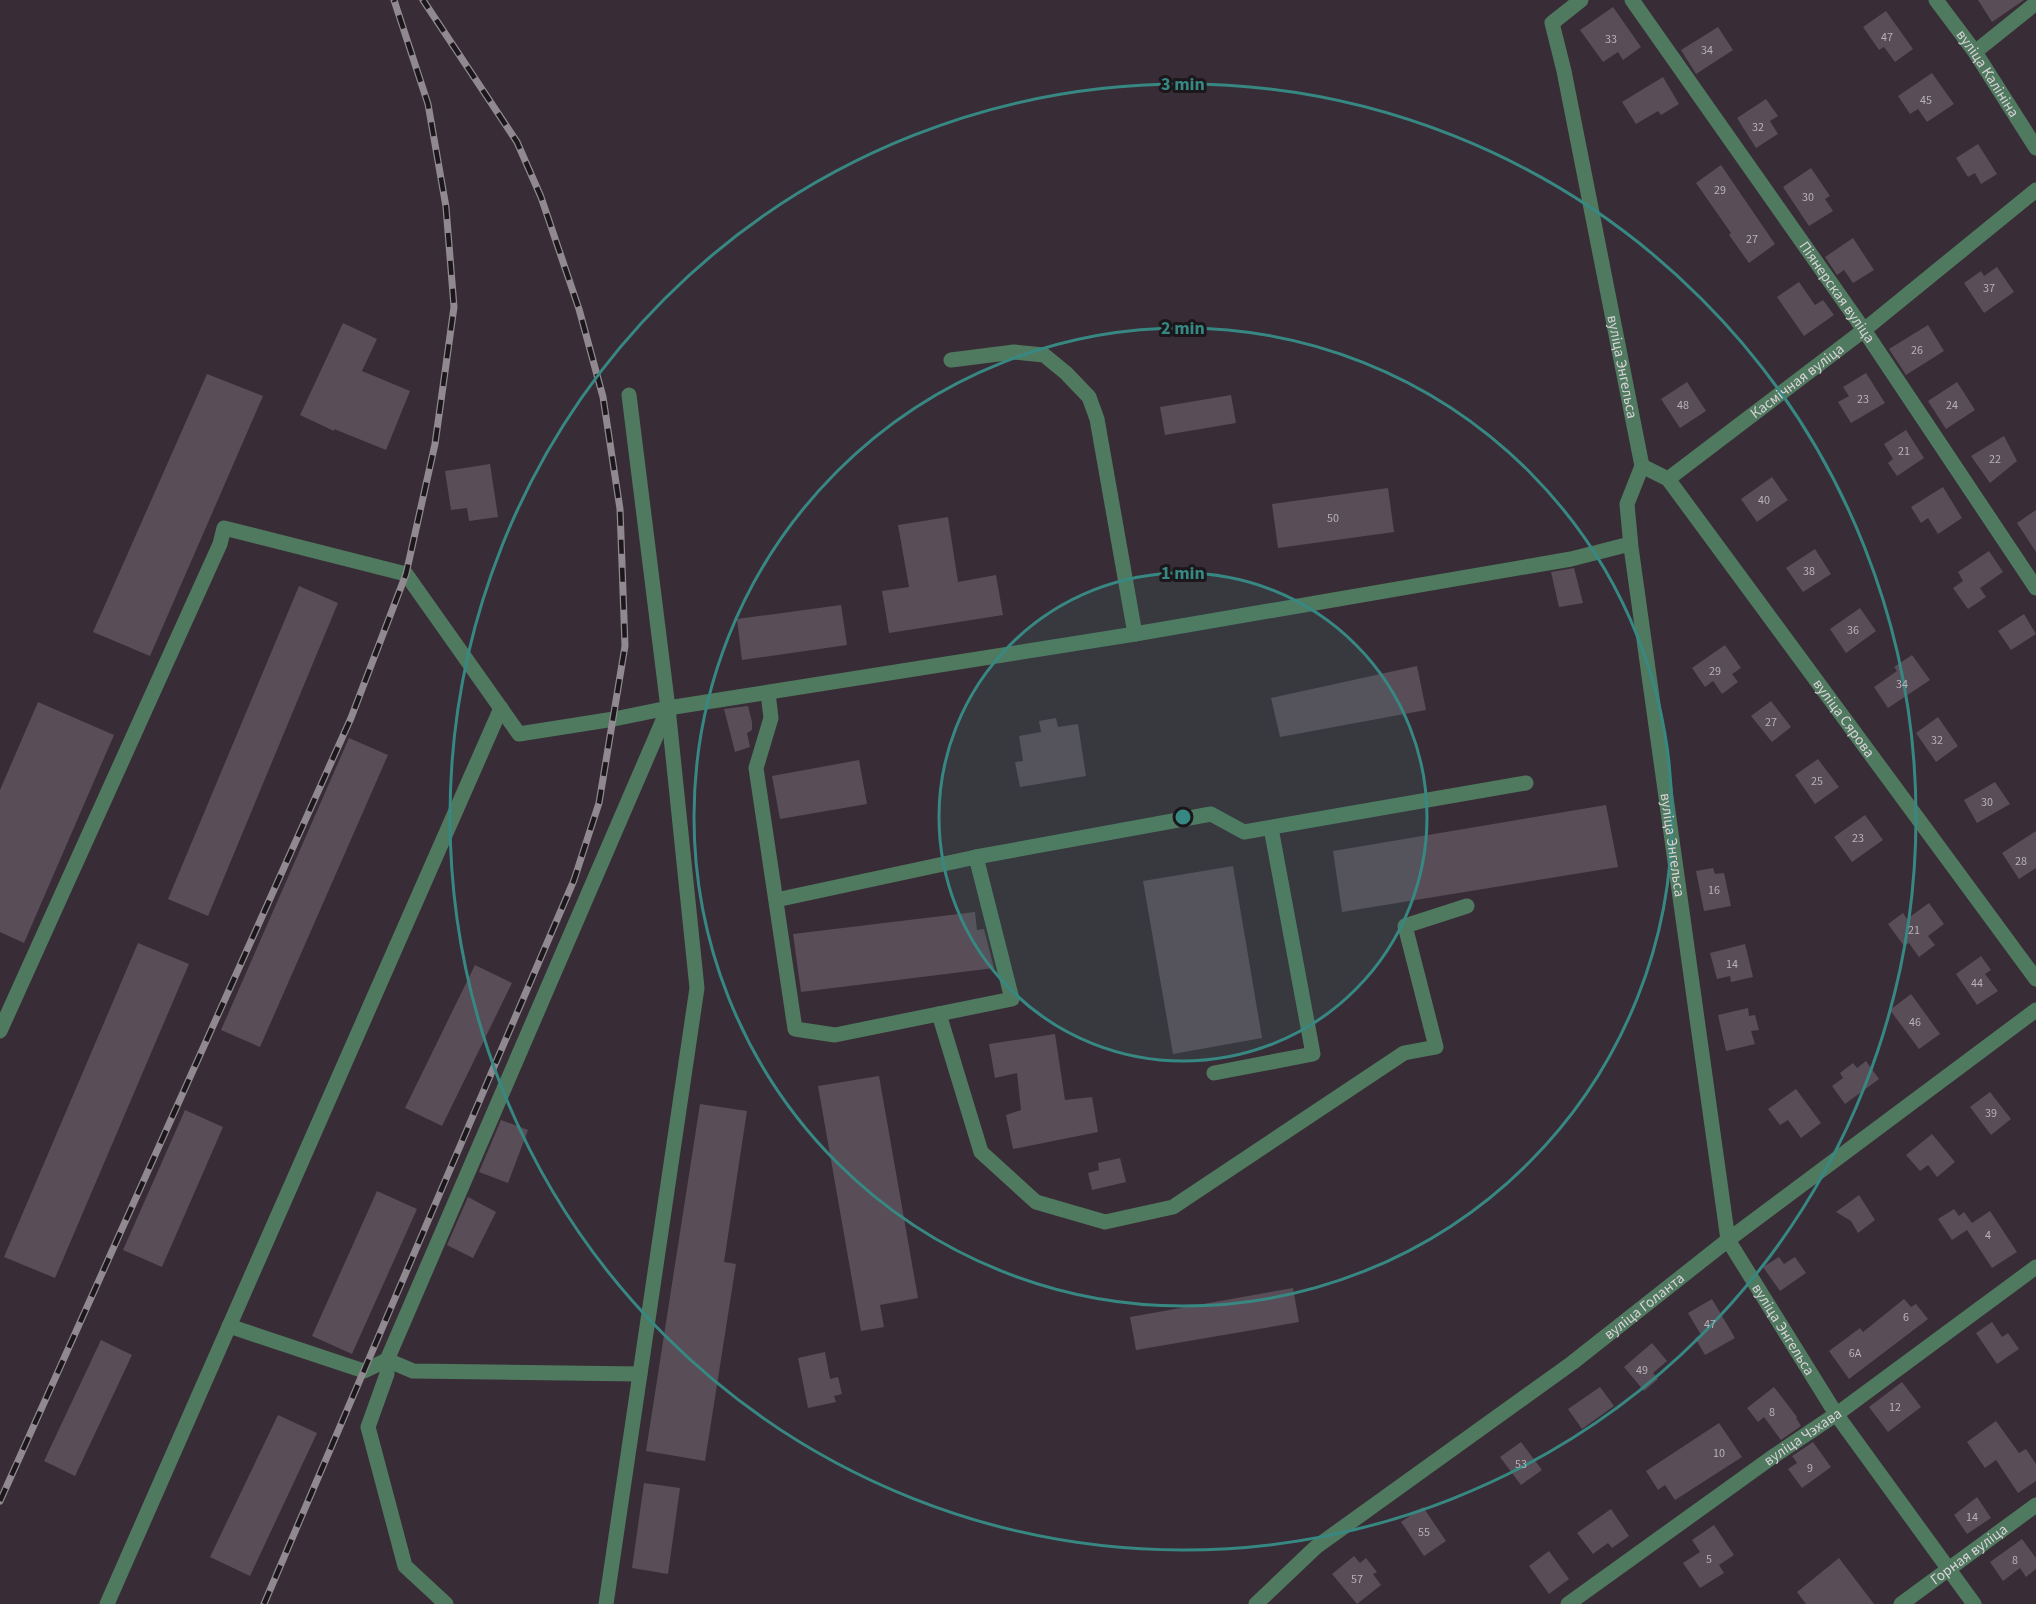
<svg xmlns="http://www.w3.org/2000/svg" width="2036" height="1604" font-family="'Source Sans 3',sans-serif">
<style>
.building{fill:#594d57}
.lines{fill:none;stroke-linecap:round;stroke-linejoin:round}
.minor{stroke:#507a5f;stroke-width:15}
.rail-casing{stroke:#918990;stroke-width:7}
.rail{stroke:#1c171b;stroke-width:4.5;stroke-dasharray:14;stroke-linecap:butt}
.ring{fill:none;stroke:#378883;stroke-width:3}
.labels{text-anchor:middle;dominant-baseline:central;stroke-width:6;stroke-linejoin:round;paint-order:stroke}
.number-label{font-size:12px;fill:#b9b1b8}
.street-label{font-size:15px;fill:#d9d2d8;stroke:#1c171b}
.centre{fill:#378883;stroke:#1c171b;stroke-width:3}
.ring-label{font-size:18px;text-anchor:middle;font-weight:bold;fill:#378883;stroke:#1c171b;stroke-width:6;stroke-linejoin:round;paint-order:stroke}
</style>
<rect width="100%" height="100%" fill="#382d36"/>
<path class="building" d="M1978,0H2024L1992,22Z
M1613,7L1641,47L1623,60L1618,52L1603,62L1580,30Z
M1886,11L1913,49L1895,62L1884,47L1879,50L1863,27Z
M1718,27L1733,50L1696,74L1681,50Z
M1932,73L1954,104L1927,122L1918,109L1910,114L1898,96Z
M1663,77L1679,104L1661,115L1658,111L1636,124L1622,102Z
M1766,99L1778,116L1770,121L1778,134L1756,148L1737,118Z
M1978,144L1997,174L1981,184L1975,173L1968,177L1956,158Z
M1721,165L1775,244L1749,263L1729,235L1731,233L1696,183Z
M1811,168L1830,196L1825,199L1833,211L1809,226L1783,187Z
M1853,238L1874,270L1853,283L1844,270L1837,275L1825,257Z
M1997,267L2014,292L1984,313L1964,283L1981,271L1984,276Z
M1799,282L1815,305L1823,300L1834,315L1804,336L1777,297Z
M343,323L377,339L362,371L410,391L386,450L334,429V431L300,415Z
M1928,325L1944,351L1906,375L1889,349Z
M1866,373L1885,403L1851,423L1838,402L1849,396L1843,387Z
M207,374L263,396L150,656L93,632Z
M1687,382L1706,411L1680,428L1661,399Z
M1957,382L1975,410L1946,429L1928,401Z
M1231,395L1236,423L1165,435L1160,407Z
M1906,430L1924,458L1897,476L1888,463L1893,459L1884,444Z
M2004,436L2017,461L1990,483L1971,456Z
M490,464L498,517L469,521L467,508L451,510L445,471Z
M1772,477L1788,500L1757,522L1741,499Z
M1943,487L1962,518L1938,534L1928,518L1921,523L1911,507Z
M1388,488L1394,532L1278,548L1272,504Z
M2036,510V552L2017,523Z
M948,517L958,582L996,575L1003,615L889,633L882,591L909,587L898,525Z
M1815,549L1831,574L1803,592L1786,568Z
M1989,551L2003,572L1980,588L1986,597L1968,609L1953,588L1963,581L1958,572Z
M1574,568L1583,603L1559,607L1551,572Z
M299,586L338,603L208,916L168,899Z
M841,605L847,645L742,660L737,619Z
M1860,608L1876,631L1846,653L1830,629Z
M2024,614L2036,634L2011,650L1998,631Z
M1725,645L1741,668L1732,674L1738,682L1722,694L1713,681L1705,687L1692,668Z
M1912,655L1930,680L1888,708L1874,687L1897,671L1894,667Z
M1417,666L1426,710L1280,737L1271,698Z
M1771,701L1791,727L1772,742L1751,716Z
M38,702L114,735L24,943L0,932V790Z
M748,706L752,722V730L747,733L750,747L735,752L724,709Z
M1938,717L1958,746L1936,762L1916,733Z
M1056,718L1058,727L1078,724L1086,776L1020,787L1015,762L1023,761L1019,736L1041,732L1039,721Z
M349,738L388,755L260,1047L221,1030Z
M1818,759L1839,787L1815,804L1795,775Z
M859,760L867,804L780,819L772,776Z
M1995,782L2010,804L1977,823L1964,800Z
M1606,805L1618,867L1342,912L1333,851Z
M1865,815L1883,840L1852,862L1834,837Z
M2036,831V868L2019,879L2002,853Z
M1233,866L1262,1038L1173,1054L1143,881Z
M1713,868L1715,874L1724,873L1731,906L1704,911L1696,871Z
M1929,903L1944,924L1928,936L1935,945L1919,957L1909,943L1904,946L1888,924L1903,913L1907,919Z
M975,912L977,930L984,929L994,968L801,992L793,934Z
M138,943L189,964L55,1278L4,1257Z
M1745,944L1753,977L1731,982L1730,976L1717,979L1710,953Z
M1981,956L1991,970L1985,974L1998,991L1977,1005L1956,974Z
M475,965L512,983L442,1126L405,1108Z
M1911,994L1940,1034L1919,1049L1890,1010Z
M1748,1008L1749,1016L1755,1015L1759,1030L1751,1031L1755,1044L1726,1051L1718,1015Z
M1055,1034L1065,1100L1092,1097L1098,1132L1013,1149L1006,1115L1021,1110L1017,1073L995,1078L989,1044Z
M1866,1061L1879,1079L1845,1104L1832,1086L1843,1078L1840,1073L1853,1063L1857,1068Z
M879,1076L918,1298L880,1305L884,1327L861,1331L818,1086Z
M1796,1089L1821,1123L1801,1138L1788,1120L1780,1125L1768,1109Z
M1990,1092L2011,1119L1991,1135L1970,1107Z
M700,1104L747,1111L724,1262L736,1264L705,1461L646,1451Z
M185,1110L223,1127L162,1267L123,1250Z
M501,1120L528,1130L508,1183L479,1172Z
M1932,1134L1955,1162L1937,1177L1928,1165L1920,1171L1906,1155Z
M1120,1158L1126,1182L1092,1190L1088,1173L1099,1170L1098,1163Z
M377,1191L417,1209L352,1354L312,1336Z
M1859,1195L1875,1220L1858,1233L1851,1221L1836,1212Z
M468,1197L496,1212L473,1258L447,1245Z
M1954,1209L1959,1216L1964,1212L1972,1223L1990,1211L2017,1252L1992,1268L1967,1230L1952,1240L1938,1219Z
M1779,1257L1784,1264L1795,1257L1806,1273L1780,1291L1763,1267Z
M1293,1288L1299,1322L1136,1350L1130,1317Z
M1712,1299L1735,1338L1705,1355L1695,1338L1701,1335L1688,1313Z
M1904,1299L1911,1307L1916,1304L1928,1319L1849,1379L1829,1351L1860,1328L1863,1332Z
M1992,1322L2002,1337L2008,1333L2019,1349L1997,1364L1976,1333Z
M101,1340L132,1355L75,1476L44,1461Z
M1652,1343L1667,1361L1653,1373L1658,1379L1644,1391L1624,1367Z
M825,1352L830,1379L838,1377L842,1394L834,1396L836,1402L808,1408L798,1358Z
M1902,1382L1921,1407L1888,1432L1869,1407Z
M1600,1387L1614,1406L1582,1429L1568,1409Z
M1774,1387L1797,1417L1796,1418L1801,1426L1781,1440L1764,1417L1758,1422L1747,1408Z
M278,1415L317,1433L250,1576L210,1557Z
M1996,1421L2019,1453L2026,1449L2036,1464V1481L2018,1493L1996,1460L1985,1468L1967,1442Z
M1719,1423L1742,1457L1675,1500L1665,1485L1658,1490L1646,1471Z
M1521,1442L1542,1470L1521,1485L1500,1457Z
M1813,1442L1831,1467L1802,1488L1788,1469L1797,1463L1792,1456Z
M644,1483L680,1488L668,1574L632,1568Z
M1977,1497L1991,1518L1967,1534L1954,1515Z
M1423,1507L1446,1541L1424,1556L1401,1522Z
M1611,1509L1629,1536L1612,1548L1608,1543L1593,1554L1577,1533Z
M1714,1525L1734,1555L1719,1565L1724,1573L1700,1588L1683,1563L1700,1552L1692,1540Z
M2022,1539L2036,1558V1569L2026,1577L2020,1568L2003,1581L1990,1562Z
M1549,1551L1569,1579L1549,1594L1529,1566Z
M1354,1556L1360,1563L1366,1558L1377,1572L1373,1574L1381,1585L1357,1604L1332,1574Z
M1839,1558L1874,1604H1806L1797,1592Z"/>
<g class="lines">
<g class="minor">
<path id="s1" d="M1581,0L1552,23L1564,71L1642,466L1627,504L1631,547L1728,1240L1836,1414L1974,1604"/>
<path id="s2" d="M1632,0L1864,330L2036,588"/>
<path id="s3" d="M1936,0L1975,52L2036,148"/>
<path d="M1975,52L2036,3"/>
<path d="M951,360L1014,352L1044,355L1066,373L1089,397L1097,419L1135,634L1571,559L1630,544"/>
<path id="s4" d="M1642,466L1668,479L2036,979"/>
<path id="s5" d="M1668,479L1864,330L2036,190"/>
<path d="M768,693L771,718L756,768L795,1029L835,1035L1012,999L976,857L776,900"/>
<path d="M976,857L1211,814L1244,832L1526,783"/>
<path d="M939,1014L981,1152L1036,1202L1105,1222L1173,1207L1404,1053L1436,1047L1405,926L1467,906"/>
<path d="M0,1031L220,544L224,528L406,574L519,734L614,719L668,708L1135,634"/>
<path d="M1214,1073L1313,1054L1271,828"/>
<path d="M229,1326L364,1371L387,1360L413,1371L640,1374"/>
<path d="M107,1604L501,708"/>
<path d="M446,1604L405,1566L368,1427L387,1374V1360L667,711"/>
<path d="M606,1604L697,988L668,708L629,395"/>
<path id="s6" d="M1256,1604L1316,1547L1572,1363L1728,1240L2036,1010"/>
<path id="s7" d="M1568,1604L1771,1458L1841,1411L2036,1267"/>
<path id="s8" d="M1901,1604L2036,1505"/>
</g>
<g class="rail-casing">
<path id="rail" d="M0,1501L351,718L406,574L435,444L454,307L446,207L428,104L394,0
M264,1604L574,880L599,803L625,646L620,509L603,397L579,309L541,197L517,142L423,0"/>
</g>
<use href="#rail" class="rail"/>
</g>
<circle cx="1183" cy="817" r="244" fill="#378883" fill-opacity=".12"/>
<g class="ring">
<circle cx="1183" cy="817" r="244"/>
<circle cx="1183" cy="817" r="489"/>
<circle cx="1183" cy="817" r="733"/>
</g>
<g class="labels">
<g class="number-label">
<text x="1887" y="37">47</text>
<text x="1611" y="39">33</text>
<text x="1707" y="50">34</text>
<text x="1926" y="100">45</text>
<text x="1758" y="127">32</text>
<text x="1720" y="190">29</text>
<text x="1808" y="197">30</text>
<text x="1752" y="239">27</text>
<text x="1989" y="288">37</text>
<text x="1917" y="350">26</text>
<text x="1863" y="399">23</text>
<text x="1683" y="405">48</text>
<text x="1952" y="405">24</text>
<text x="1904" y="451">21</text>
<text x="1995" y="459">22</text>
<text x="1764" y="500">40</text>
<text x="1333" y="518">50</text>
<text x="1809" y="571">38</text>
<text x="1853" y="630">36</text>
<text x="1715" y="671">29</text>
<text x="1902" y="684">34</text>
<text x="1771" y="722">27</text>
<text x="1937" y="740">32</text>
<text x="1817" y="781">25</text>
<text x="1987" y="802">30</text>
<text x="1858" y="838">23</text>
<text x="2021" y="861">28</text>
<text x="1714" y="890">16</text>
<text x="1914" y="930">21</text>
<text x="1732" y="964">14</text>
<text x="1977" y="983">44</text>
<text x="1915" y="1022">46</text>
<text x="1991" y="1113">39</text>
<text x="1988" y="1235">4</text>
<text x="1906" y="1317">6</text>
<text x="1710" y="1324">47</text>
<text x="1855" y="1353">6А</text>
<text x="1642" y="1370">49</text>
<text x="1895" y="1407">12</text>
<text x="1772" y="1412">8</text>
<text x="1719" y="1453">10</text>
<text x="1521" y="1464">53</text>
<text x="1810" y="1468">9</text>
<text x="1972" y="1517">14</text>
<text x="1424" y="1532">55</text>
<text x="1709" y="1559">5</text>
<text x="2015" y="1560">8</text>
<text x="1357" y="1579">57</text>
</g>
<g class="street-label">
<text stroke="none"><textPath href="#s3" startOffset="90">вуліца Калініна</textPath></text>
<text stroke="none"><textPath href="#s2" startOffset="357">Піянерская вуліца</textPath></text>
<text stroke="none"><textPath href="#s1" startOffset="388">вуліца Энгельса</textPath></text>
<text stroke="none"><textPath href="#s5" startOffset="162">Касмічная вуліца</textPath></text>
<text stroke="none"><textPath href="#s4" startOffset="326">вуліца Сярова</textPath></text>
<text stroke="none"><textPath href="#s1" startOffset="874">вуліца Энгельса</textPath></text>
<text stroke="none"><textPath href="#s6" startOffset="490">вуліца Голанта</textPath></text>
<text stroke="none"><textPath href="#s1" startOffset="1378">вуліца Энгельса</textPath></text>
<text stroke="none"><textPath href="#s7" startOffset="288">вуліца Чэхава</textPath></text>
<text stroke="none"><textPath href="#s8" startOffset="84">Горная вуліца</textPath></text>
</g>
</g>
<circle cx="1183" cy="817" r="9" class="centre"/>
<g class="ring-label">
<text x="1183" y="90">3 min</text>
<text x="1183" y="334">2 min</text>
<text x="1183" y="579">1 min</text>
</g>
</svg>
